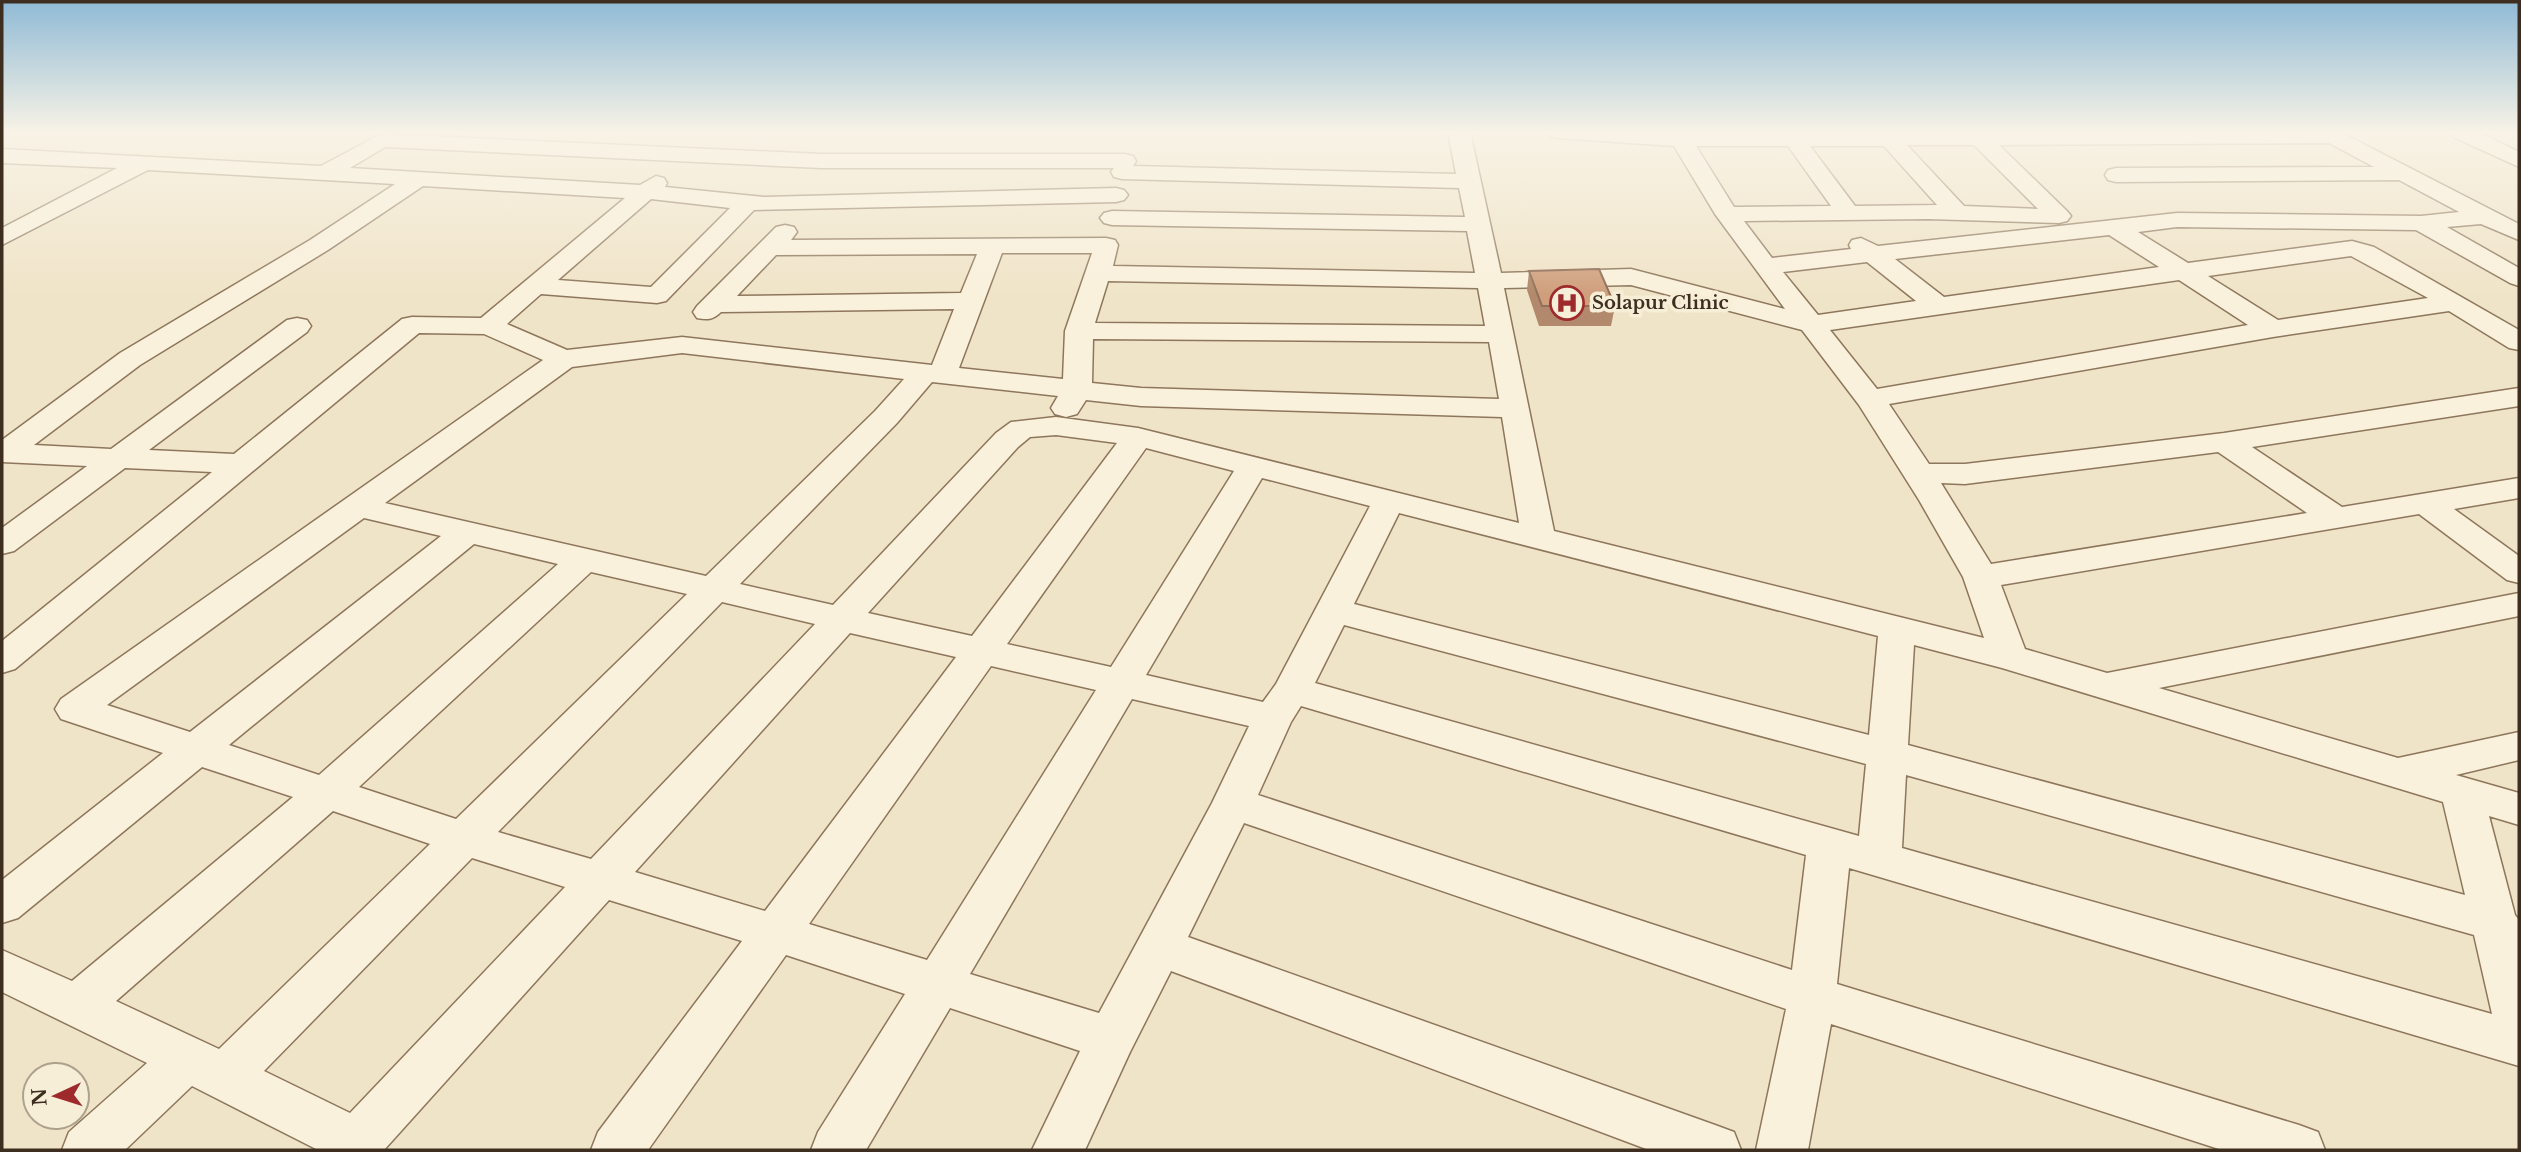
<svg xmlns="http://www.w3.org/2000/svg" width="2521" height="1152" font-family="'Libre Baskerville',serif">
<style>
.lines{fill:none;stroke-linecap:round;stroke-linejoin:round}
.street-casing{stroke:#8d765c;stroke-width:3}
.street{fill:#faf1dc;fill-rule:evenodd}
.wall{fill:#b2896c}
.building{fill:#cf9f7d;stroke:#916f58;stroke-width:2}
.labels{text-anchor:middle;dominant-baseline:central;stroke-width:7;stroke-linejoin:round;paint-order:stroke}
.far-poi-label{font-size:18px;font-weight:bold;fill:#3d2e20;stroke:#f7eed8;text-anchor:start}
</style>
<rect width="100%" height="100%" fill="#f0e4c8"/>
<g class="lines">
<g class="street-casing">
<path id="street" d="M1448,132H1470L1501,273L1631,269L1785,309L1715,214L1674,146L1558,138L1550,137L1548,132H2340L2519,224V240L2481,224L2447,227L2519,268V286L2510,283L2416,230L2177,227L2138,232L2188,263L2352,241L2374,247L2519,330V350L2509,348L2449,311L2273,337L1889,404L1929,464H1965L2224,433L2519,388V406L2252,447L2342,507L2519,478V498L2454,509L2519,556V583L2507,580L2419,514L2001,585L2025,649L2107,673L2519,593V616L2159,688L2398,758L2519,732V760L2456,775L2519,793V825L2489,816L2515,915L2519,920V1066L1849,868L1837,984L2299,1125L2318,1132L2325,1150H2222L1831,1024L1808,1150H1756L1786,1009L1244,823L1188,937L1715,1125L1734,1132L1741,1150H1649L1171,971L1130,1052L1085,1150H1032L1080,1051L950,1008L866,1150H811L818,1132L905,994L786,955L648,1150H591L598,1132L742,941L609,900L384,1150H318L192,1086L125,1150H62L69,1132L147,1063L2,992V950L72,981L293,797L202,767L18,918L2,923V880L163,753L61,719L55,709L61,699L543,360L484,334L419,333L15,669L2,673V641L212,472L125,468L14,551L2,554V528L87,466L2,462V440L120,353L310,240L395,184L148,170L2,245V228L117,168L2,163V149L321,166L381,134L821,154H1125L1133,156L1136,161L1133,166L1456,174ZM2329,143L2374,167L2116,168L2108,170L2105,175L2108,180L2116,182L2399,180L2459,212L2421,216L2177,213L1878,246L1861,238L1852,240L1849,245L1851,249L1772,258L1744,221L1928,219L2059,223L2067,221L2071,216L2067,211L1999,145ZM1907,145H1974L2038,209L1964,206ZM1696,146H1788L1831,206L1734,207ZM1810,146H1884L1937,205L1855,206ZM385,147L821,168H1114L1111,172L1114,177L1122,179L1459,188L1465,217L1112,211L1104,213L1100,218L1104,223L1112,225L1467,231L1475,273L1113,266L1118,245L1115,240L1106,238L791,240L797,232L794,227L785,225L776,227L697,306L693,312L697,318C707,320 713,320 721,312L954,309L932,365L682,337L567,350L507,324L541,294L657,303L666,301L754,210L1116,202L1124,200L1128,195L1124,190L1116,188L764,197L665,187L667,183L664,178L656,176L640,185L350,168ZM423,186L625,198L481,318L412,317L402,319L234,454L149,450L307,332L311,326L307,320L297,318L287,320L111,449L34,445L140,365L328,250ZM651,199L730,208L651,287L558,280ZM2109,235L2159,267L1944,297L1895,259ZM1002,253H1092L1065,331L1063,379L959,368ZM977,254L961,293L737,296L776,255ZM2351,256L2428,298L2278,320L2208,276ZM1867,262L1916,301L1818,315L1783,272ZM2179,280L2248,325L1877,389L1830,330ZM1108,281L1478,288L1485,326L1095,323ZM1631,285L1802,330L1859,405L1919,500L1963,577L1984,638L1554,531L1504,288ZM1093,339L1489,342L1499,399L1141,388L1092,383ZM682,353L904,379L875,411L706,576L385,503L572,367ZM932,382L1058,396L1051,408L1055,414L1066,417L1077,414L1086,400L1141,406L1502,417L1519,523L1138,428L1056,417L1011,422L996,433L833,605L740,584L897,423ZM1056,435L1117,443L972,636L868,613L1018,447L1030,437ZM1146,448L1234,471L1111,667L1007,644ZM2218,452L2307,513L1991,564L1941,483L1965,484ZM1262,478L1370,506L1276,684L1263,702L1146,675ZM1399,513L1878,636L1869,735L1354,604ZM364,518L441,536L190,732L107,705ZM474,544L558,564L319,775L229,745ZM591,572L687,594L456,819L359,787ZM722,602L815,624L591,859L498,832ZM1344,625L1866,764L1859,836L1315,683ZM850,633L956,657L765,911L635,872ZM1914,645L2002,668L2443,802L2465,895L1908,745ZM991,666L1096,690L927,960L809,924ZM1132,699L1249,726L1212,803L1099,1013L970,974ZM1301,706L1806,855L1792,970L1258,795L1291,722ZM1906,775L2474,935L2492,1014L1902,848ZM333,811L430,844L219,1049L116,1001ZM472,858L565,887L350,1113L264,1071Z
M2451,132H2479L2519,152V167L2453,137Z"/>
</g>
<use href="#street" class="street"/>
</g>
<path class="wall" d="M1529,271L1615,306L1611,326H1539L1527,290Z"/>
<path class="building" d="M1599,269L1615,306H1542L1529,271Z"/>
<linearGradient id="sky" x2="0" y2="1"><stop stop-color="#8fbad6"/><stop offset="0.45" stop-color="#f8f3e6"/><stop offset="1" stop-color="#f8f3e6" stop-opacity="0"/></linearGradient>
<rect width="2521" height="294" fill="url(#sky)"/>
<defs>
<g id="hospital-ring" transform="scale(1.75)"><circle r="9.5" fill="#f7eed8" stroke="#9e2a2b" stroke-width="1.5"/><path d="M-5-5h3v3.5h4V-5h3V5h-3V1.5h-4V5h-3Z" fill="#9e2a2b"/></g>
</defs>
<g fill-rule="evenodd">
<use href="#hospital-ring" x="1567" y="303"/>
</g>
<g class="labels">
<g class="far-poi-label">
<text x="1592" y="303">Solapur Clinic</text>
</g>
</g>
<rect width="2521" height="1152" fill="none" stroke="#3d2e20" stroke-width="7"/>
<g transform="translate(56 1096) rotate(266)"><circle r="33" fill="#f7eed8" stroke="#ada18e" stroke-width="2"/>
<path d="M0-5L12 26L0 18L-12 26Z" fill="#9e2a2b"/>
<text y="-10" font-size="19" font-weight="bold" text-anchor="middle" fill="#3d2e20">N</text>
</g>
</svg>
